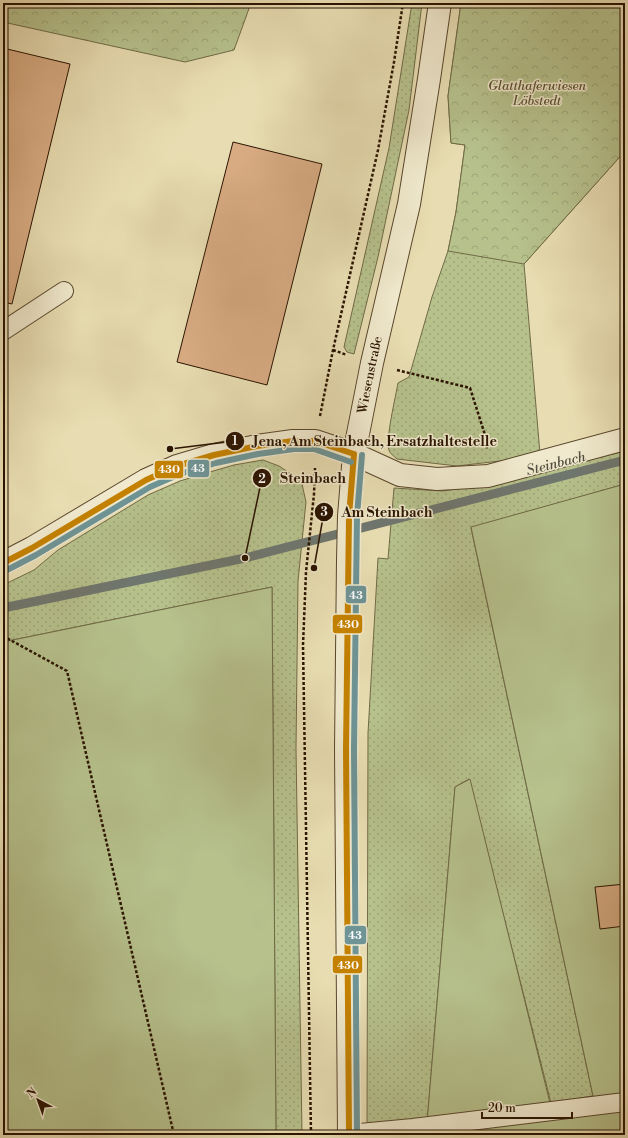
<svg xmlns="http://www.w3.org/2000/svg" width="628" height="1138" font-family="'Libre Bodoni',serif">
<style>
.grass{fill:url(#grass-dots);stroke:#706a46}
.forest{fill:url(#forest-crowns);stroke:#706a46}
.garden{fill:#b6c18c;stroke:#706a46}
.lines{fill:none;stroke-linecap:round;stroke-linejoin:round}
.stream{stroke:#6f766e;stroke-width:9}
.building{fill:#d8ab82;stroke:#2a1300}
.service-casing{stroke:#5a462c;stroke-width:20}
.minor-casing{stroke:#5a462c;stroke-width:24}
.tertiary-casing{stroke:#5a462c;stroke-width:24}
.path{stroke:#2a1300;stroke-width:2.5;stroke-dasharray:3 2;stroke-linecap:butt}
.service{stroke:#f0e9cd;stroke-width:18}
.minor{stroke:#f0e9cd;stroke-width:22}
.tertiary{stroke:#f0e9cd;stroke-width:22}
.bus-1-casing{stroke:#f0e9cd;stroke-width:9}
.bus-2-casing{stroke:#f0e9cd;stroke-width:9}
.bus-1{stroke:#c48100;stroke-width:6}
.bus-2{stroke:#6e9496;stroke-width:6}
.labels{text-anchor:middle;dominant-baseline:central;stroke-width:3;stroke-linejoin:round;paint-order:stroke}
.park-label{font-size:13px;font-style:italic;fill:#5b5031;stroke:#f0e9cd}
.street-label{font-size:13px;fill:#2a1300;stroke:#f0e9cd}
.water-label{font-size:14px;font-style:italic;fill:#524d40;stroke:#f0e9cd}
.leader{fill:none;stroke:#2a1300;stroke-width:1.5}
.callout-dot{fill:#2a1300;stroke:#f0e9cd;stroke-width:1.5}
.mark-label{font-size:12px;text-anchor:middle;font-weight:bold;fill:#fff}
.callout-label{font-size:14px;text-anchor:middle;font-weight:bold;fill:#2a1300;stroke:#f0e9cd;stroke-width:3;stroke-linejoin:round;paint-order:stroke}
.line-badge{stroke:#f0e9cd;stroke-width:1.5}
.badge-label{font-size:11px;text-anchor:middle;font-weight:bold;fill:#fff}
</style>
<defs>
<pattern id="grass-dots" width="8" height="8" patternUnits="userSpaceOnUse"><rect width="8" height="8" fill="#b6c18c"/><path d="M2 2h.1M6 6h.1" fill="none" stroke="#9da577" stroke-width="1.8" stroke-linecap="round"/></pattern>
<pattern id="forest-crowns" width="20" height="18" patternUnits="userSpaceOnUse"><rect width="20" height="18" fill="#b6c18c"/><path d="M2 6a3 3 0 1 1 6 0M12 15a3 3 0 1 1 6 0" fill="none" stroke="#9da577"/></pattern>
</defs>
<rect width="100%" height="100%" fill="#e8ddb2"/>
<filter id="stains"><feTurbulence type="fractalNoise" baseFrequency=".005" numOctaves="4"/><feColorMatrix values="0 0 0 0 .2 0 0 0 0 .09 0 0 0 0 .02 0 0 0 .5 -.17"/></filter>
<radialGradient id="worn" r=".72"><stop offset=".6" stop-color="#630" stop-opacity="0"/><stop offset="1" stop-color="#630" stop-opacity=".3"/></radialGradient>
<path class="grass" d="M412,3H422L409,110L378,257L354,354L347,352L344,347L389,148Z
M461,3H625V151L524,264L540,454L517,459L457,466L397,459C394,456 390,454 389,450C385,441 396,395 398,383L409,377L432,297L448,251L456,212L465,145L451,143L448,96Z
M625,451V484L471,528L593,1096L551,1103L469,779L455,787L426,1135H367L368,733L378,558L388,559L394,488L443,491L495,483Z
M263,460L279,466L297,478L302,484L306,502L298,581L296,748L302,1135H276L272,587L3,642V585L34,570L58,550L148,495L180,481L210,472L234,465Z"/>
<path class="forest" d="M3,3H251L234,50L185,62L3,22Z
M461,3H625V151L524,264L448,251L456,212L465,145L451,143L448,96Z"/>
<path class="garden" d="M625,484V1135H426L455,787L470,779L550,1103L593,1096L471,527Z
M272,587L276,1135H3V642Z"/>
<g class="lines">
<path class="stream" d="M3,608L245,558L625,460"/>
</g>
<path class="building" d="M3,48L70,64L12,304L3,302Z
M233,142L322,164L267,385L177,362Z
M625,884V926L600,929L595,887Z"/>
<g class="lines">
<g class="service-casing">
<path id="service" d="M3,331L64,291
M349,1134L413,1128L625,1102"/>
</g>
<g class="minor-casing">
<path id="minor" d="M3,563L32,548L146,480L177,466L214,455L257,446L293,441H315L354,454L400,475L437,479L488,476L625,439"/>
</g>
<g class="tertiary-casing">
<g id="tertiary">
<path id="s1" d="M349,1135L346,749L348,560L349,516L354,454L372,363L409,204L429,79L440,3"/>
</g>
</g>
<path class="path" d="M333,350L347,355
M397,370L470,388L486,438L487,449
M320,416L333,350L378,150L394,62L403,3
M3,636L67,671L174,1135
M311,1135L303,645L306,572L314,494L315,468"/>
<use href="#service" class="service"/>
<use href="#minor" class="minor"/>
<use href="#tertiary" class="tertiary"/>
<g class="bus-1-casing">
<path id="bus-1" d="M3,563L32,548L146,480L177,466L214,455L257,446L293,441H315L354,454
M349,1135L346,749L349,516L354,454"/>
</g>
<g class="bus-2-casing">
<path id="bus-2" d="M7,570L36,555L150,487L180,474L216,463L258,454L294,449H314L351,462
M357,1135L354,749L357,516L362,455"/>
</g>
<use href="#bus-1" class="bus-1"/>
<use href="#bus-2" class="bus-2"/>
</g>
<g class="labels">
<g class="park-label">
<text x="537" y="86">Glatthaferwiesen<tspan x="537" dy="15">Löbstedt</tspan></text>
</g>
<g class="street-label">
<text stroke="none"><textPath href="#s1" startOffset="762">Wiesenstraße</textPath></text>
</g>
<g class="water-label">
<text transform="translate(556 464) rotate(-14)">Steinbach</text>
</g>
</g>
<path class="leader" d="M170 449L235 441M245 558L262 478M314 568L324 512"/>
<g class="callout-dot">
<circle cx="170" cy="449" r="4"/>
<circle cx="245" cy="558" r="4"/>
<circle cx="314" cy="568" r="4"/>
<circle cx="235" cy="441" r="10"/>
<circle cx="262" cy="478" r="10"/>
<circle cx="324" cy="512" r="10"/>
</g>
<g class="mark-label">
<text x="235" y="445">1</text>
<text x="262" y="483">2</text>
<text x="324" y="516">3</text>
</g>
<g class="callout-label">
<text x="375" y="446">Jena, Am Steinbach, Ersatzhaltestelle</text>
<text x="313" y="483">Steinbach</text>
<text x="387" y="517">Am Steinbach</text>
</g>
<g class="line-badge">
<rect x="187" y="459" width="23" height="19" rx="4" fill="#6e9496"/>
<rect x="154" y="460" width="30" height="19" rx="4" fill="#c48100"/>
<rect x="345" y="585" width="22" height="19" rx="4" fill="#6e9496"/>
<rect x="332" y="614" width="31" height="20" rx="4" fill="#c48100"/>
<rect x="344" y="925" width="23" height="20" rx="4" fill="#6e9496"/>
<rect x="332" y="955" width="31" height="19" rx="4" fill="#c48100"/>
</g>
<g class="badge-label">
<text x="198" y="472">43</text>
<text x="169" y="473">430</text>
<text x="356" y="599">43</text>
<text x="348" y="628">430</text>
<text x="355" y="939">43</text>
<text x="348" y="969">430</text>
</g>
<rect width="628" height="1138" fill="none" stroke="#e8ddb2" stroke-width="16"/>
<rect x="4" y="4" width="620" height="1130" fill="none" stroke="#2a1300" stroke-width="2"/>
<rect x="8" y="8" width="612" height="1122" fill="none" stroke="#2a1300"/>
<g transform="translate(38 1100) rotate(319)" stroke="#f0e9cd" stroke-width="3" paint-order="stroke">
<path d="M0-3L7 15L0 10L-7 15Z" fill="#2a1300"/>
<text y="-6" font-size="11" font-weight="bold" text-anchor="middle" fill="#2a1300">N</text>
</g>
<path d="M482 1112v6h90v-6" fill="none" stroke="#2a1300" stroke-width="2"/>
<text x="488" y="1112" font-size="12" fill="#2a1300" stroke="#f0e9cd" stroke-width="3" paint-order="stroke">20 m</text>
<rect width="100%" height="100%" filter="url(#stains)"/>
<rect width="100%" height="100%" fill="url(#worn)"/>
</svg>
